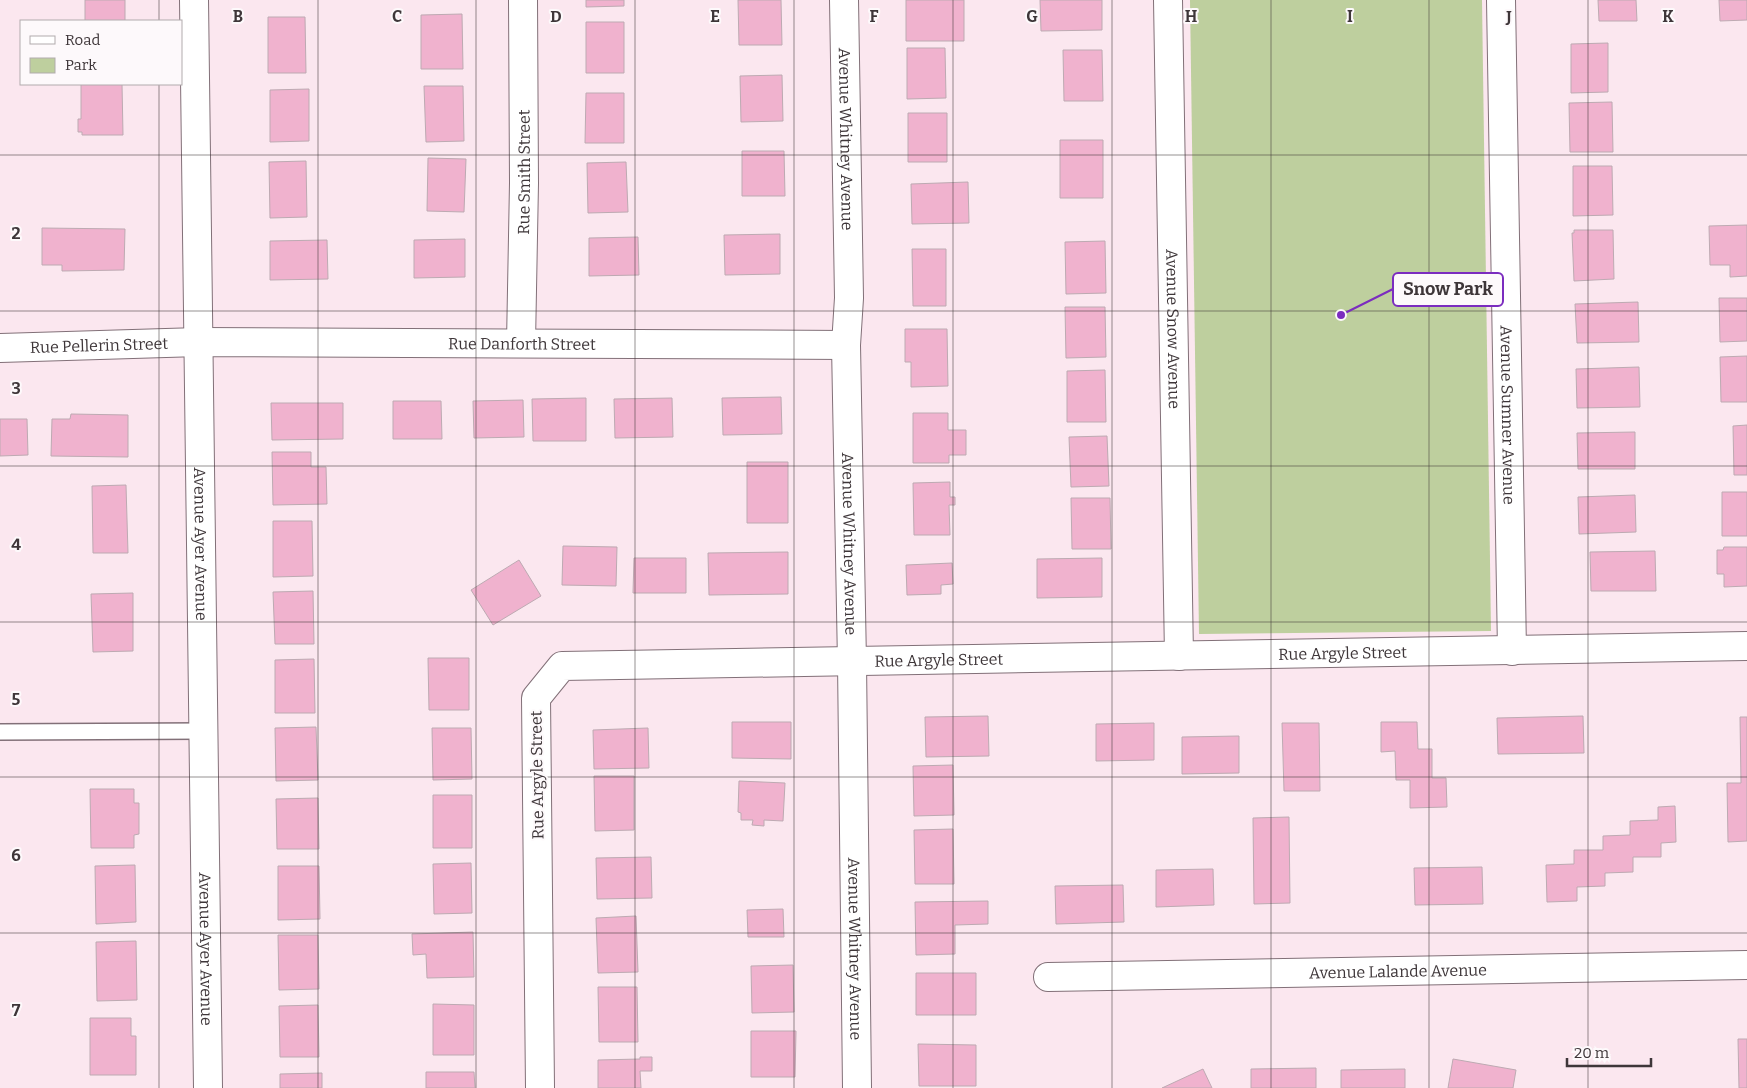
<svg xmlns="http://www.w3.org/2000/svg" width="1747" height="1088" font-family="Bitter,serif">
<style>
.green{fill:#becf9e}
.building{fill:#f0b2ce;stroke:#bdaab2}
.lines{fill:none;stroke-linecap:round;stroke-linejoin:round}
.service-casing{stroke:#827078;stroke-width:18}
.minor-casing{stroke:#827078;stroke-width:30}
.tertiary-casing{stroke:#827078;stroke-width:30}
.service{stroke:#fff;stroke-width:15}
.minor{stroke:#fff;stroke-width:28}
.tertiary{stroke:#fff;stroke-width:28}
.grid{fill:none;stroke:#3e3639;stroke-width:1;stroke-opacity:0.55}
.labels{text-anchor:middle;dominant-baseline:central;stroke-width:4;stroke-linejoin:round;paint-order:stroke}
.street-label{font-size:16px;fill:#3e3639;stroke:#fdf9fb}
.grid-label{font-size:16px;text-anchor:middle;font-weight:bold;fill:#3e3639;stroke:#fdf9fb;stroke-width:4;stroke-linejoin:round;paint-order:stroke}
.leader{fill:none;stroke:#7b2cbf;stroke-width:2}
.callout-dot{fill:#7b2cbf;stroke:#fdf9fb;stroke-width:2}
.callout{fill:#fdf9fb;stroke:#7b2cbf;stroke-width:2}
.callout-label{font-size:18px;text-anchor:middle;font-weight:bold;fill:#3e3639}
</style>
<rect width="100%" height="100%" fill="#fbe7ef"/>
<path class="green" d="M1190,0H1482L1491,631L1199,634Z"/>
<path class="building" d="M85,0H125V21H85Z
M586,0H624V6L586,7Z
M738,0H781L782,45H739Z
M906,0H964V41H906Z
M1040,0H1102V30L1041,31Z
M1598,0H1636L1637,21H1599Z
M1719,0H1747V20L1720,21Z
M462,14L463,69H421V15Z
M268,17H305L306,73H268Z
M586,22H624V73H586Z
M1608,43V92L1571,93V44Z
M907,48H945L946,98L907,99Z
M1063,50H1102L1103,101H1064Z
M782,75L783,121L741,122L740,76Z
M81,84H122L123,135H82V132H78V119H81Z
M424,86H463L464,141L426,142Z
M309,89V141L270,142V90Z
M586,93H624V143H585Z
M1612,102L1613,152H1570L1569,103Z
M908,113H947V162H908Z
M1060,140H1103V198H1060Z
M742,151H784L785,196H742Z
M428,158L466,159L464,212L427,211Z
M306,161L307,217L270,218L269,162Z
M626,162L628,212L588,213L587,163Z
M1573,166H1612L1613,215L1573,216Z
M968,182L969,223L912,224L911,184Z
M1747,225V276L1730,277V265H1710L1709,226Z
M42,228L125,229L124,270L62,271V265H42Z
M1574,230H1613L1614,279L1574,281L1572,233H1574Z
M780,234V274L725,275L724,235Z
M638,237L639,275L589,276V238Z
M465,239V277L414,278V240Z
M327,240L328,279L270,280V241Z
M1105,241L1106,293L1066,294L1065,242Z
M912,249H946V306H913Z
M1719,298H1747V341L1720,342Z
M1638,302L1639,342L1577,343L1575,304Z
M1065,307H1105L1106,357L1066,358Z
M905,329H947L948,386L911,387V362H905Z
M1747,356V402H1721L1720,357Z
M1639,367L1640,407L1577,408L1576,369Z
M1105,370L1106,422H1067V371Z
M781,397L782,434L723,435L722,398Z
M586,398V441H533L532,399Z
M672,398L673,437L615,438L614,399Z
M523,400L524,437L474,438L473,401Z
M393,401H441L442,439H393Z
M271,403H343V439L272,440Z
M913,413H948V430H966V455H949V463H913Z
M71,414L128,415V457L51,456L52,419H70Z
M0,419H27L28,455L0,456Z
M1747,425V475H1734L1733,426Z
M1635,432V469H1578L1577,433Z
M1107,436L1109,486L1071,487L1069,437Z
M272,452H311V467H326L327,504L273,505Z
M747,462H788V523H747Z
M950,482V497H955V505H949L950,535H914L913,483Z
M126,485L128,553H93L92,486Z
M1722,492H1747V536H1722Z
M1635,495L1636,532L1579,534L1578,497Z
M1071,498H1110L1111,549H1072Z
M273,521H312L313,576L273,577Z
M563,546L617,547L616,586L562,585Z
M1724,547H1747V586L1724,587V574H1717V550H1723Z
M1655,551L1656,591H1591L1590,552Z
M788,552V594L709,595L708,553Z
M634,558H686V593H633Z
M1102,558V597L1037,598V559Z
M519,560L541,596L493,625L471,590Z
M952,563L953,584L941,585V594L907,595L906,565Z
M313,591L314,644H275L273,592Z
M133,593V651L93,652L91,594Z
M428,658H469V710H429Z
M314,659L315,713H275V660Z
M988,716L989,756L926,757L925,717Z
M1583,716L1584,753L1498,754L1497,718Z
M1740,717H1747V841L1728,842L1727,783H1741Z
M732,722H791V759L732,758Z
M1381,722H1417L1418,749H1432V778H1446L1447,807L1410,808V780H1396L1395,751L1381,752Z
M1154,723V760L1096,761V724Z
M1282,723H1319L1320,791H1284Z
M316,727L318,780L276,781L275,728Z
M432,728H471L472,779L433,780Z
M648,728L649,768L594,769L593,730Z
M1239,736V773L1182,774V737Z
M953,765L954,815L914,816L913,766Z
M594,776H634V830L595,831Z
M739,781L785,783L783,821L764,820V826L752,825L753,820H741V813L738,812Z
M90,789H134V803H139V834L134,835V848H91Z
M433,795H472V848H433Z
M318,798L319,849H277L276,799Z
M1675,806L1676,842L1661,843V857H1633V872L1605,873V886L1577,887V901L1547,902L1546,865L1574,864V850H1603V836L1630,835V821L1658,820V807Z
M1289,817L1290,903L1254,904L1253,818Z
M953,829L954,884H915L914,830Z
M651,857L652,898L597,899L596,858Z
M471,863L472,913L434,914L433,864Z
M135,865L136,922L96,924L95,866Z
M278,866H319L320,919L278,920Z
M1482,867L1483,904L1415,905L1414,868Z
M1213,869L1214,905L1156,907V870Z
M1123,885L1124,922L1056,924L1055,886Z
M988,901V924L955,925V954L916,955L915,902Z
M783,909L784,937H748L747,910Z
M636,916L638,972L598,973L596,918Z
M473,932L474,977L427,978L426,954L413,955L412,934Z
M278,935H318L319,989L279,990Z
M136,941L137,1000L97,1001L96,942Z
M793,965L794,1012L752,1013L751,966Z
M916,973H976V1015H916Z
M598,987H637L638,1042H599Z
M433,1004L474,1005V1055H433Z
M318,1005L319,1057H280L279,1006Z
M90,1018H131V1036H136V1075H90Z
M751,1031H796L795,1077H751Z
M1738,1039H1747V1088H1739Z
M918,1044L976,1045V1086H919Z
M640,1057H652V1071H640L641,1088H598V1060L640,1059Z
M1453,1059L1516,1070L1513,1088H1448Z
M1316,1068V1088H1251V1069Z
M1203,1069L1212,1088H1162Z
M1405,1069V1088H1341V1070Z
M426,1072H474L475,1088H426Z
M322,1073V1088H280V1074Z"/>
<g class="lines">
<g class="service-casing">
<path id="service" d="M0,732L204,731"/>
</g>
<g class="minor-casing">
<g id="minor">
<path id="s1" d="M844,0L849,298L846,345L852,662L857,1088"/>
<path id="s2" d="M1168,0L1179,656"/>
<path id="s3" d="M1501,0L1512,651"/>
<path id="s4" d="M521,343L524,183L523,0"/>
<path id="s5" d="M0,348L199,342L846,345"/>
<path id="s6" d="M1048,977L1747,965"/>
<path id="s7" d="M540,1088L536,698L562,666L1747,646"/>
</g>
</g>
<g class="tertiary-casing">
<g id="tertiary">
<path id="s8" d="M194,0L208,1088"/>
</g>
</g>
<use href="#service" class="service"/>
<use href="#minor" class="minor"/>
<use href="#tertiary" class="tertiary"/>
</g>
<path class="grid" d="M159,0V21M318,0V1088M476,0V1088M635,0V1088M794,0V1088M953,0V1088M1112,0V1088M1271,0V1088M1429,0V1088M1588,0V1088M159,84V1088M0,155H1747M0,311H1747M0,466H1747M0,622H1747M0,777H1747M0,933H1747"/>
<g class="labels">
<g class="street-label">
<text stroke="none"><textPath href="#s1" startOffset="139">Avenue Whitney Avenue</textPath></text>
<text stroke="none"><textPath href="#s4" startOffset="171">Rue Smith Street</textPath></text>
<text stroke="none"><textPath href="#s2" startOffset="329">Avenue Snow Avenue</textPath></text>
<text stroke="none"><textPath href="#s5" startOffset="522">Rue Danforth Street</textPath></text>
<text stroke="none"><textPath href="#s5" startOffset="99">Rue Pellerin Street</textPath></text>
<text stroke="none"><textPath href="#s3" startOffset="415">Avenue Sumner Avenue</textPath></text>
<text stroke="none"><textPath href="#s8" startOffset="544">Avenue Ayer Avenue</textPath></text>
<text stroke="none"><textPath href="#s1" startOffset="544">Avenue Whitney Avenue</textPath></text>
<text stroke="none"><textPath href="#s7" startOffset="1212">Rue Argyle Street</textPath></text>
<text stroke="none"><textPath href="#s7" startOffset="808">Rue Argyle Street</textPath></text>
<text transform="translate(537 775) rotate(-91)">Rue Argyle Street</text>
<text stroke="none"><textPath href="#s8" startOffset="949">Avenue Ayer Avenue</textPath></text>
<text stroke="none"><textPath href="#s1" startOffset="949">Avenue Whitney Avenue</textPath></text>
<text stroke="none"><textPath href="#s6" startOffset="350">Avenue Lalande Avenue</textPath></text>
</g>
</g>
<g class="grid-label">
<text x="238" y="22">B</text>
<text x="397" y="22">C</text>
<text x="556" y="22">D</text>
<text x="715" y="22">E</text>
<text x="874" y="22">F</text>
<text x="1032" y="22">G</text>
<text x="1191" y="22">H</text>
<text x="1350" y="22">I</text>
<text x="1509" y="22">J</text>
<text x="1668" y="22">K</text>
<text x="16" y="239">2</text>
<text x="16" y="394">3</text>
<text x="16" y="550">4</text>
<text x="16" y="705">5</text>
<text x="16" y="861">6</text>
<text x="16" y="1016">7</text>
</g>
<path class="leader" d="M1341 315L1393 289"/>
<circle class="callout-dot" cx="1341" cy="315" r="5"/>
<rect class="callout" x="1393" y="273" width="110" height="33" rx="5"/>
<g class="callout-label">
<text x="1448" y="295">Snow Park</text>
</g>
<rect x="20" y="20" width="162" height="65" fill="#fdf9fb" stroke="#b1abad"/>
<rect x="30" y="36" width="25" height="8" fill="#ffffff" stroke="#b1abad"/>
<text x="65" y="45" font-size="15" fill="#3e3639">Road</text>
<rect x="30" y="58" width="25" height="15" fill="#becf9e" stroke="#b1abad"/>
<text x="65" y="70" font-size="15" fill="#3e3639">Park</text>
<path d="M1567 1058v8h84v-8" fill="none" stroke="#3e3639" stroke-width="2.5"/>
<text x="1574" y="1058" font-size="15" fill="#3e3639" stroke="#fdf9fb" stroke-width="4" paint-order="stroke">20 m</text>
</svg>
